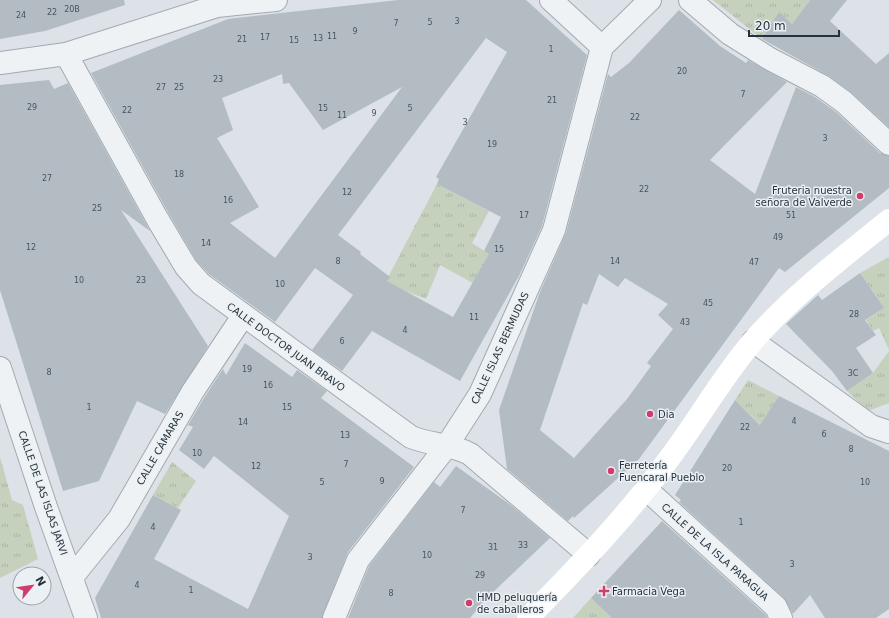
<svg xmlns="http://www.w3.org/2000/svg" width="889" height="618" font-family="'DejaVu Sans',sans-serif">
<style>
.grass{fill:url(#grass-tufts)}
.building{fill:#b3bcc3;fill-rule:evenodd}
.lines{fill:none;stroke-linecap:round;stroke-linejoin:round}
.minor-casing{stroke:#a1aab1;stroke-width:24}
.minor{stroke:#eff2f5;stroke-width:22}
.secondary{stroke:#fff;stroke-width:22}
.poi-dot{fill:#d03c6b;stroke:#ebf0f4;stroke-width:1.5}
.labels{text-anchor:middle;dominant-baseline:central;stroke-width:3;stroke-linejoin:round;paint-order:stroke}
.number-label{font-size:8px;fill:#48545e}
.poi-label{font-size:10px;fill:#25323d;stroke:#ebf0f4;text-anchor:start}
.street-label{font-size:10px;fill:#25323d;stroke:#ebf0f4}
</style>
<defs>
<pattern id="grass-tufts" width="24" height="20" patternUnits="userSpaceOnUse"><rect width="24" height="20" fill="#c5d1bd"/><path d="M3 7l-1-3M5 7V3M7 7l1-3M15 17l-1-3M17 17v-4M19 17l1-3" fill="none" stroke="#a9b4a3"/></pattern>
</defs>
<rect width="100%" height="100%" fill="#dce2e7"/>
<path class="grass" d="M713,0H819H810L792,24L779,13L762,39Z
M437,184L489,211L472,243L519,273L505,301L440,265L426,299L385,283Z
M889,257V350L879,328L873,331L866,320L884,308L860,273Z
M889,351V403L868,411L847,391L873,373Z
M748,380L779,396L766,417L768,432L735,400Z
M0,457L12,500L23,505L38,559L0,578Z
M172,462L196,481L178,508L153,495Z
M591,598L612,618H573Z"/>
<path class="building" d="M0,0H124L125,5L45,31L0,39Z
M398,0H526L587,55L542,226L520,274L460,381L372,331L342,371L312,350L353,295L315,268L275,322L209,274L196,260L169,214L91,73L228,19ZM486,38L507,52L436,177L439,179L437,184L501,217L484,251L489,254L453,317L387,281L390,277L360,254L361,252L338,235ZM282,74L283,84L289,83L323,130L402,87L275,258L230,223L259,207L217,138L233,130L222,98Z
M810,0H847L830,21L876,64L889,53V127L852,93L829,76L762,39L779,12L792,24Z
M679,10L720,46L746,63L748,60L787,82L710,160L755,194L796,87L815,97L836,112L880,153L889,156V188L785,272L779,268L639,459L574,518L573,516L568,521L507,469L499,410L540,292L566,233L608,74L611,77L629,63ZM599,274L618,287L625,278L668,304L658,315L673,329L647,363L651,366L627,399L574,458L540,430L583,303L587,305Z
M49,80L54,89L68,83L150,231L121,210L208,346L165,414L137,401L99,481L63,491L0,290V85Z
M860,273L884,308L865,320L876,335L856,348L873,373L847,391L832,371L786,324L818,295L822,300Z
M245,343L292,377L297,370L327,391L321,398L414,467L348,552L322,618H101L95,598L153,495L181,510L154,559L248,609L289,516L214,456L204,469L179,450L193,427L188,425L204,398L223,369L226,375Z
M779,396L889,451V609L876,618H825L810,595L793,614L784,598L679,502L681,500L675,495L735,400L760,425Z
M456,466L512,506L550,538L488,597L470,618H348L369,566L434,482L440,487Z
M662,521L766,615L767,618H612L591,598Z"/>
<g class="lines">
<g class="minor-casing">
<path id="minor" d="M551,0L602,47
M690,0L730,34L770,59L822,86L844,102L889,144
M602,47L650,0
M66,54L158,220L186,267L201,284L411,437C430,445 452,444 470,454L589,555
M0,63L66,54L217,6L276,0
M753,341L871,426L889,432
M0,368L46,507L86,618
M646,489L776,607L781,618
M73,576L119,519L193,391L243,316
M334,618L358,560L446,447L480,394L554,230L602,47"/>
</g>
<use href="#minor" class="minor"/>
<path class="secondary" d="M528,618C580,565 631,512 674,452C701,415 724,375 753,341C793,295 842,258 889,220"/>
</g>
<g class="poi-dot">
<circle cx="860" cy="196" r="4"/>
<circle cx="650" cy="414" r="4"/>
<circle cx="611" cy="471" r="4"/>
<path d="M602 585h4v4h4v4h-4v4h-4v-4h-4v-4h4z"/>
<circle cx="469" cy="603" r="4"/>
</g>
<g class="labels">
<g class="number-label">
<text x="72" y="9">20B</text>
<text x="52" y="12">22</text>
<text x="21" y="15">24</text>
<text x="457" y="21">3</text>
<text x="430" y="22">5</text>
<text x="396" y="23">7</text>
<text x="355" y="31">9</text>
<text x="332" y="36">11</text>
<text x="265" y="37">17</text>
<text x="318" y="38">13</text>
<text x="242" y="39">21</text>
<text x="294" y="40">15</text>
<text x="551" y="49">1</text>
<text x="682" y="71">20</text>
<text x="218" y="79">23</text>
<text x="161" y="87">27</text>
<text x="179" y="87">25</text>
<text x="743" y="94">7</text>
<text x="552" y="100">21</text>
<text x="32" y="107">29</text>
<text x="323" y="108">15</text>
<text x="410" y="108">5</text>
<text x="127" y="110">22</text>
<text x="374" y="113">9</text>
<text x="342" y="115">11</text>
<text x="635" y="117">22</text>
<text x="465" y="122">3</text>
<text x="825" y="138">3</text>
<text x="492" y="144">19</text>
<text x="179" y="174">18</text>
<text x="47" y="178">27</text>
<text x="644" y="189">22</text>
<text x="347" y="192">12</text>
<text x="228" y="200">16</text>
<text x="97" y="208">25</text>
<text x="524" y="215">17</text>
<text x="791" y="215">51</text>
<text x="778" y="237">49</text>
<text x="206" y="243">14</text>
<text x="31" y="247">12</text>
<text x="499" y="249">15</text>
<text x="338" y="261">8</text>
<text x="615" y="261">14</text>
<text x="754" y="262">47</text>
<text x="79" y="280">10</text>
<text x="141" y="280">23</text>
<text x="280" y="284">10</text>
<text x="708" y="303">45</text>
<text x="854" y="314">28</text>
<text x="474" y="317">11</text>
<text x="685" y="322">43</text>
<text x="405" y="330">4</text>
<text x="342" y="341">6</text>
<text x="247" y="369">19</text>
<text x="49" y="372">8</text>
<text x="853" y="373">3C</text>
<text x="268" y="385">16</text>
<text x="89" y="407">1</text>
<text x="287" y="407">15</text>
<text x="794" y="421">4</text>
<text x="243" y="422">14</text>
<text x="745" y="427">22</text>
<text x="824" y="434">6</text>
<text x="345" y="435">13</text>
<text x="851" y="449">8</text>
<text x="197" y="453">10</text>
<text x="346" y="464">7</text>
<text x="256" y="466">12</text>
<text x="727" y="468">20</text>
<text x="382" y="481">9</text>
<text x="322" y="482">5</text>
<text x="865" y="482">10</text>
<text x="463" y="510">7</text>
<text x="741" y="522">1</text>
<text x="153" y="527">4</text>
<text x="523" y="545">33</text>
<text x="493" y="547">31</text>
<text x="427" y="555">10</text>
<text x="310" y="557">3</text>
<text x="792" y="564">3</text>
<text x="480" y="575">29</text>
<text x="137" y="585">4</text>
<text x="191" y="590">1</text>
<text x="391" y="593">8</text>
</g>
<g class="poi-label">
<text x="852" y="190" text-anchor="end">Fruteria nuestra<tspan x="852" dy="12">señora de Valverde</tspan></text>
<text x="658" y="414">Dia</text>
<text x="619" y="465">Ferretería<tspan x="619" dy="12">Fuencaral Pueblo</tspan></text>
<text x="612" y="591">Farmacia Vega</text>
<text x="477" y="597">HMD peluquería<tspan x="477" dy="12">de caballeros</tspan></text>
</g>
<g class="street-label">
<text transform="translate(286 347) rotate(36)">CALLE DOCTOR JUAN BRAVO</text>
<text transform="translate(500 348) rotate(-65)">CALLE ISLAS BERMUDAS</text>
<text transform="translate(160 448) rotate(-60)">CALLE CÁMARAS</text>
<text transform="translate(43 493) rotate(71)">CALLE DE LAS ISLAS JARVI</text>
<text transform="translate(715 552) rotate(42)">CALLE DE LA ISLA PARAGUA</text>
</g>
</g>
<g transform="translate(32 586) rotate(61)"><circle r="19" fill="#ebf0f4" stroke="#9ca4ab"/>
<path d="M0-3L7 15L0 10L-7 15Z" fill="#d03c6b"/>
<text y="-6" font-size="11" font-weight="bold" text-anchor="middle" fill="#25323d">N</text>
</g>
<path d="M749 30v6h90v-6" fill="none" stroke="#25323d" stroke-width="2"/>
<text x="755" y="30" font-size="12" fill="#25323d" stroke="#ebf0f4" stroke-width="3" paint-order="stroke">20 m</text>
</svg>
